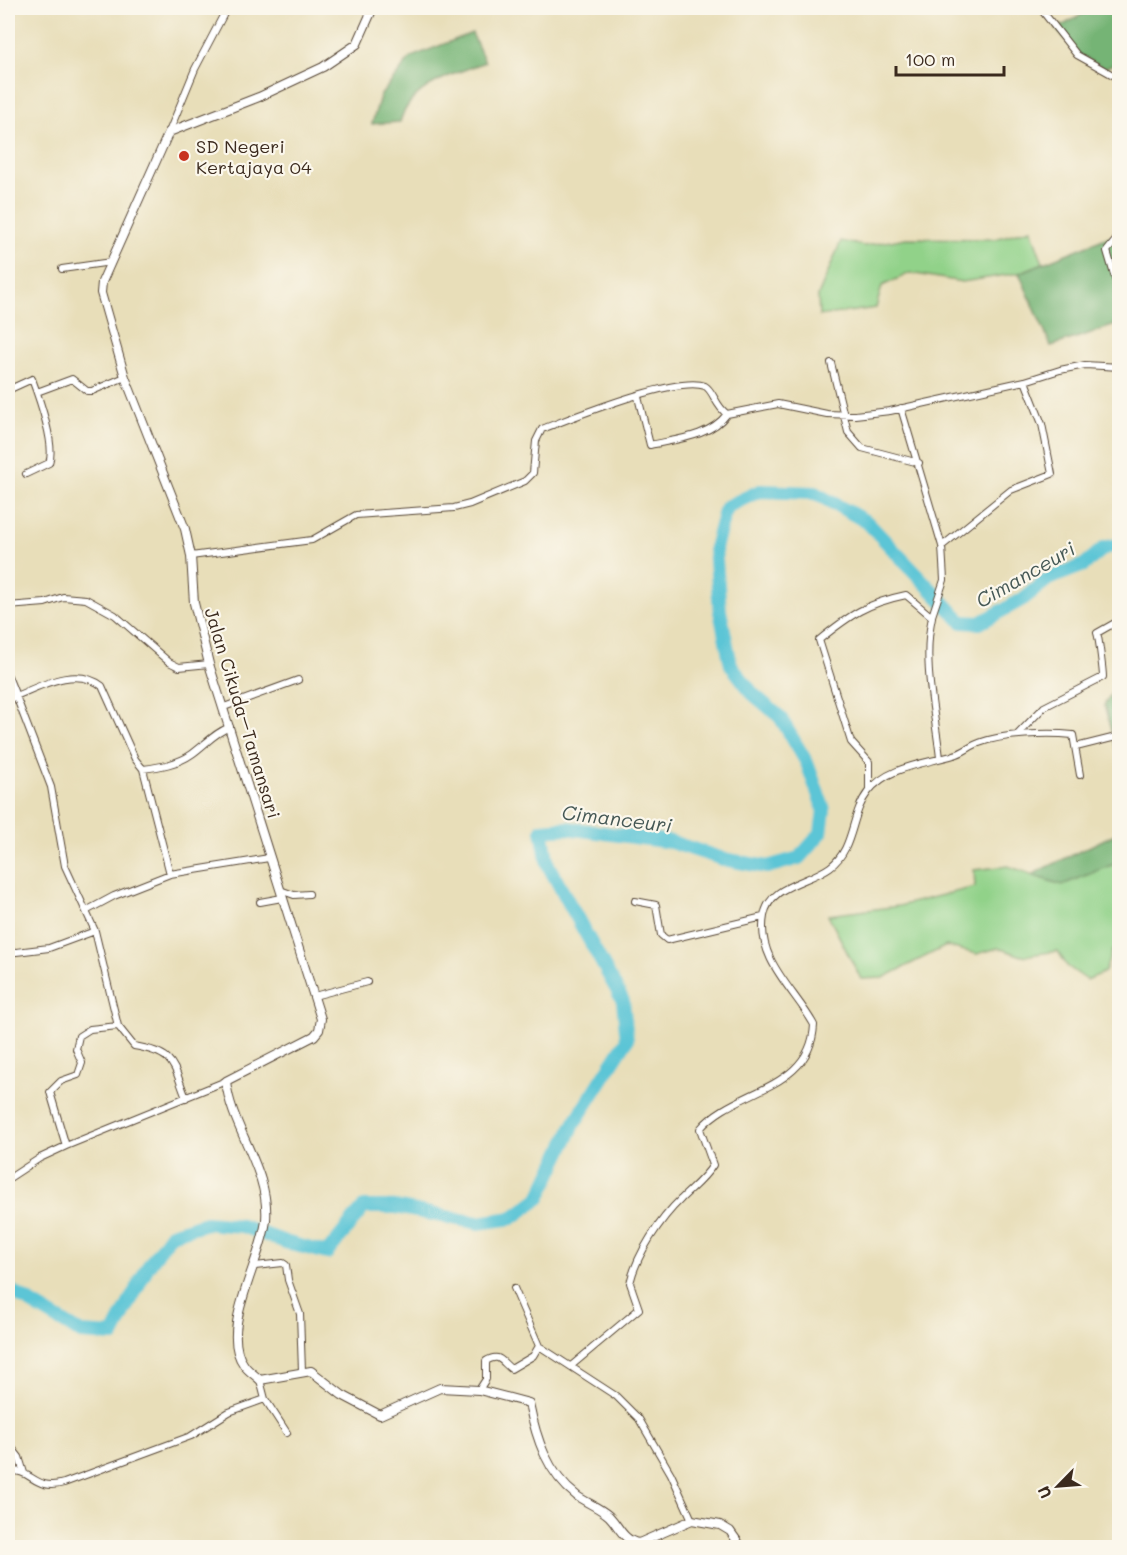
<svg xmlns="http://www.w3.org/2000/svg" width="1127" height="1555" font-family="Mali,sans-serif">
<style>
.green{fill:#91d289;stroke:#667e54;stroke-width:1.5}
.forest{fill:#74b475;stroke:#586f4a;stroke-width:1.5}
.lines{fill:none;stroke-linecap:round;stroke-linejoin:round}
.river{stroke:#5bc5d6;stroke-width:14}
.street-casing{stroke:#554535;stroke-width:8}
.secondary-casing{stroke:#554535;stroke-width:10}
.street{stroke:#fff;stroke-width:6}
.secondary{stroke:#fff;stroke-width:8}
.poi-dot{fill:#c8321e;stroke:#fbf7ec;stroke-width:2}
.labels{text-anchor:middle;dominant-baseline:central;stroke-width:4.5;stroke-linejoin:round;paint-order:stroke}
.poi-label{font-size:18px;fill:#3b2a1e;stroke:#fbf7ec;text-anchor:start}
.street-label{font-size:18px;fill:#3b2a1e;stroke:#fbf7ec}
.water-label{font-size:20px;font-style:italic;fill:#455855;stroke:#fbf7ec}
</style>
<rect width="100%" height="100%" fill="#fbf7ec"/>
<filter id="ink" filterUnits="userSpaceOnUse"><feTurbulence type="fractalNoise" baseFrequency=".0167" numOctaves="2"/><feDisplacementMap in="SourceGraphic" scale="12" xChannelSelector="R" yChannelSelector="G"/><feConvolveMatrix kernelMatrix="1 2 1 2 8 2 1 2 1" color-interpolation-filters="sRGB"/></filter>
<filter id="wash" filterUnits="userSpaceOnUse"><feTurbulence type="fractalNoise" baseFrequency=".008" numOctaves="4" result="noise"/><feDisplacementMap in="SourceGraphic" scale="24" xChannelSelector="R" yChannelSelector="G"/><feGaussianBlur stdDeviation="1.35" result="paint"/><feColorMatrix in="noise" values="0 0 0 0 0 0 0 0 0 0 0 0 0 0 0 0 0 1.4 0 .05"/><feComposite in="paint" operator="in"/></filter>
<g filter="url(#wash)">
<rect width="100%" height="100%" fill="#e8deb9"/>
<path class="green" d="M1031,229L1043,263L1019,273L962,282L910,273L882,286L876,308L819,316L818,296L841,241L864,246L906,238L995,239Z
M1119,862V948L1112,950L1105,972L1087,980L1067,966L1058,951L1022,956L998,948L977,954L946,946L883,978L861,979L828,915L899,906L975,887L974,870L1008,866L1062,885Z"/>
<path class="forest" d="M1094,8H1119V62L1104,68L1080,55L1056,29Z
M472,33L485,62C452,75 411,85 400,122L372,124L380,96L411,57Z
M1108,237L1119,238V324L1051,346L1019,273Z
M1119,681V759L1104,705Z
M1119,832V862L1062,885L1031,875Z"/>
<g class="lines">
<path class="river" d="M8,1289L81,1333L113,1335L147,1268L171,1234L206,1223L242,1226L288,1243L327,1253L364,1207H395L478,1223L512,1218L539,1198L575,1122L627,1040L623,1001L548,865L542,830L567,828L671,842L723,859L767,867L799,858L821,833L824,810L807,763L780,717L753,694L731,665L720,611L715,548L726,507L760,491L815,493L867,522L962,622L980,623L1023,599L1048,579L1084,565L1104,548L1120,544"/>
</g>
</g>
<g filter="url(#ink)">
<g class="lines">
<g class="street-casing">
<path id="street" d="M1040,8L1077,55L1120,79
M169,132L195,69L227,8
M1120,235L1107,251L1120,295
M62,269L111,262
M831,363L848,432L862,448L919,463
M8,390L32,379C39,398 56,445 49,463L26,474
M37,392L72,379L87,391H92L125,377
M638,397L650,445C677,439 710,437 727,414
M901,408L942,546L944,580L932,616
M942,546L1011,490L1052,474L1042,424L1025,381
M191,556L312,540L356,515L454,508L470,504L525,481L533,473L536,441L542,429C572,418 677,375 705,386C713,390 716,407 727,414L778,404L827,414L855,415L890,411L1025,381L1060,370L1085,365L1120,367
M8,606L45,603L63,597L86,599L115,615L169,662L179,667L209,664
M8,676L16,696C42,685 76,666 102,686L135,759L143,769C159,767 178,764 192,754C206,744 214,733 230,727
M8,700L16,696L51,787L65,866L95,931L118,1026L90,1029L79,1036L76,1049L82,1063L78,1075L61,1081L50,1092L66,1146
M224,707L298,680
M1017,735L1044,707L1103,677C1103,672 1099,638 1097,633L1120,620
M1076,747L1120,736
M869,790V762L851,742L819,640C850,615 867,603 906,595L932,617C922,663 935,712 940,758
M170,874L269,858
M280,890L294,895L309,894
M635,901L656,905L661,935L667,940L763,917
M260,902L282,898
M86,911L114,896L170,874L143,769
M8,953L49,948L95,931
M314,996L367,982
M118,1026L134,1046C175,1053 172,1062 186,1098
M8,1179L40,1158L66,1146L226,1081
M255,1266L283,1263L286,1265L288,1280L300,1314L302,1371
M514,1288L539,1346L616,1396L639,1419L671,1474L692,1520
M571,1366L639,1309L630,1283C637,1254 660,1219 681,1199C693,1187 704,1179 713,1165L700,1129C734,1088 811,1091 814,1025C796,991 756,960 764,916C769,885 808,883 830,867C855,849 850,815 868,792C888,766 925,764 954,755C963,753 970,746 979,743C1002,734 1048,732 1073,735L1080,775
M479,1390L486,1379V1361C499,1353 501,1361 511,1369L533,1356L539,1346
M265,1399L287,1433
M8,1443L19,1457L24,1473
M8,1472C32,1467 33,1492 64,1483L191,1436L229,1412L265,1399L260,1380"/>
</g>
<g class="secondary-casing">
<path id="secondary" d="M373,8L357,44L323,67L259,97L169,132L102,282L101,293L125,377L185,529L191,556L194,603L209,664L321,1019L319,1030L314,1036L226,1081C231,1129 270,1170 266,1220C262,1260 218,1330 244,1365C248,1371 255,1375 260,1380L311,1371L342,1395L380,1415L440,1388L479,1390L529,1403C536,1438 547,1473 577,1496C587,1503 600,1508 609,1516C619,1526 623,1541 639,1543L692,1520L720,1525L730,1531L742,1548"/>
</g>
<use href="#street" class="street"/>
<use href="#secondary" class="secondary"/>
</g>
</g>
<circle class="poi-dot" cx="184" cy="156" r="6"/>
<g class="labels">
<g class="poi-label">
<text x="196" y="146">SD Negeri<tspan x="196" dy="21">Kertajaya 04</tspan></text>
</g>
<g class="street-label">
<text transform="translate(243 713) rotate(73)">Jalan Cikuda–Tamansari</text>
</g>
<g class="water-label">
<text transform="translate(1025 574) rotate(-30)">Cimanceuri</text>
<text transform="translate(617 818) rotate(7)">Cimanceuri</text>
</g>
</g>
<rect width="1127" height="1555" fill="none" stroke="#fbf7ec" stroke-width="30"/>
<g transform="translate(1058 1486) rotate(245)" stroke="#fbf7ec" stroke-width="4.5" paint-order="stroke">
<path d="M0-4.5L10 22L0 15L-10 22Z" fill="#3b2a1e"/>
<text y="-9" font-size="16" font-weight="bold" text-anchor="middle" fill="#3b2a1e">U</text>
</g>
<path d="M896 66v9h108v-9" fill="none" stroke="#3b2a1e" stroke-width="3"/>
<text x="905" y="66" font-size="18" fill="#3b2a1e" stroke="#fbf7ec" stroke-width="4.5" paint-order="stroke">100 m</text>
</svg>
